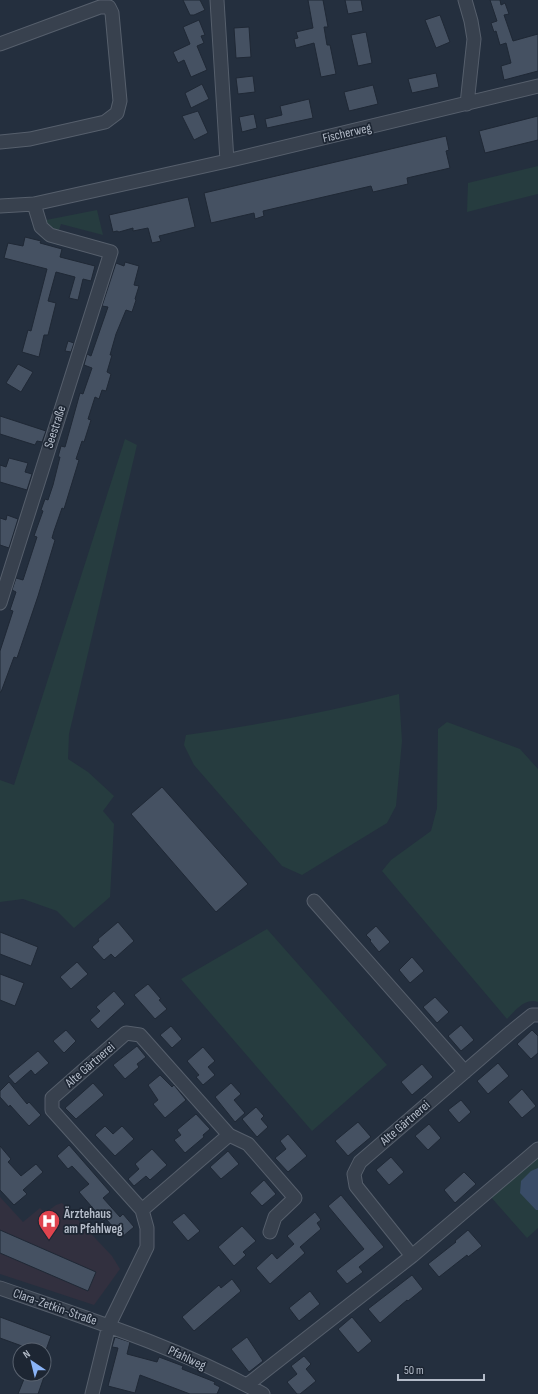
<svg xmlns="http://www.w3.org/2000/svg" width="538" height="1394" font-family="'Sofia Sans Condensed',sans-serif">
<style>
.medical{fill:#32303f}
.green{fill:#263c3f}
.water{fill:#394c67}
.building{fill:#455162;stroke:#1f2835}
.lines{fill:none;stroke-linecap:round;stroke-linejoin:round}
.street-casing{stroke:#565f6c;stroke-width:15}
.street{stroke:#38414e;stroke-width:13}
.labels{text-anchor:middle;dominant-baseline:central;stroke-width:3.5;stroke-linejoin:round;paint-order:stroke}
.street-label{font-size:13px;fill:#b4bcc9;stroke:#1d2633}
.poi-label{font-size:13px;font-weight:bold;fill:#b4bcc9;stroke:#1d2633;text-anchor:start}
</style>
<rect width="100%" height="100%" fill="#242f3e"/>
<path class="medical" d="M0,1197L23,1222L40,1208L45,1213L56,1205L62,1203L112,1256L120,1269L94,1305L0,1274Z"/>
<path class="green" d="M538,166V194L467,212L468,183Z
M97,210L103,235L61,224L58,233C53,231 47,226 46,220Z
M125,439L137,445L69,734L68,759L88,772L114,796L103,811L114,824L110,897L74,928L57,911L23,899L0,902V780L14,785Z
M399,694L402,741L396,806L387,823L302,875L282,866L194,765L184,745L186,735C258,725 329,712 399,694Z
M447,722L520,749L538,769V1002C525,997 515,1011 507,1019L382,871L391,860L431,831L437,808L438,729Z
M267,929L387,1065L312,1131L181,979Z
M538,1156V1228L527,1238L490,1196Z"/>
<path class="water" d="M538,1168V1210H536L520,1193L521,1181L531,1171Z"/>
<path class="building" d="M183,0H200L205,10L194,15H190Z
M308,0H323L328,27H324L327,45H330L336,74L321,77L314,43L296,48L294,39L298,38L296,32L313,28Z
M345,0H361L363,11L348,14Z
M490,0H500L501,5L505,3L509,14L504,15L513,41L538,34V71L504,80L501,66L511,63L506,43L500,45L496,31L494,32L491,23L497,21Z
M440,15L450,42L436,48L425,20Z
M199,20L205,35L201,36L204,43L197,46L207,70L191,77L184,60L178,63L173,52L190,44L183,27Z
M249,27L251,57L236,58L234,28Z
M366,32L372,63L358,66L351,35Z
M436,73L439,87L412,93L408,79Z
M253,76L255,92L238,94L236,78Z
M202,84L209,99L191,108L185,93Z
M373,85L378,104L349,111L344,92Z
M309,99L313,118L267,128L265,119L282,115L280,106Z
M198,111L208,133L194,140L182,116Z
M254,114L257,128L242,132L239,117Z
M538,116V140L485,153L479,131Z
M446,136L449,150L446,151L450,168L407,178L408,184L373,192L371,186L263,211L264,216L255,219L254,213L211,223L204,193Z
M188,197L195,227L159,236L161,241L152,243L148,228L133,231V228L119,232L117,231L113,232L109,215Z
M25,237L41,241L40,243L62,249L60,257L95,266L91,281L83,279L78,300L69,298L75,277L56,272L48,301L56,303L48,335H44L39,357L22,352L28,330L31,331L47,269L4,258L8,243L23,246Z
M125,262L139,266L134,285L139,286L135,299L136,300L132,312L126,310L116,334L110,355H112L107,372L111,374L106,391L102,390L99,399L95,397L88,419L91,420L84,442L82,441L76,459L79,460L64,509L62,508L54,531L52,538L55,540L38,596L17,658L14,657L1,692H0V651L13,611L10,610L16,592L12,590L16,578L23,580L37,537L34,536L43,511L41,510L45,499L48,500L53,485L60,457H58L61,446L65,447L80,393L83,394L92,368L84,365L87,354L91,356L108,307L102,306L116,263L124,266Z
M68,341L74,343L71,352L65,351Z
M18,364L33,372L21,392L6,383Z
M0,416L46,431L42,442L37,441L35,445L0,434Z
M9,458L28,463L25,472L32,474L27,490L0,482V465L6,467Z
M7,515L18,519L9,548L0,545V518L6,520Z
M162,787L248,884L216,912L131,814Z
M118,922L134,941L115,958L111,954L104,960L92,947L99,941L98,939Z
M376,926L390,942L379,952L370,941L371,940L366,935Z
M0,932L38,947L31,966L0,954Z
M412,957L424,971L410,983L399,970Z
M77,962L88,974L71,989L60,977Z
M0,974L24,983L15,1006L0,1000Z
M148,984L161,999L159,1000L167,1009L155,1019L134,995Z
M114,991L125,1004L98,1029L90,1020L100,1011L96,1007Z
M435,997L449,1012L437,1023L423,1007Z
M461,1025L474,1040L461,1051L448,1036Z
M171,1026L182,1039L172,1048L160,1035Z
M66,1030L76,1041L64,1053L53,1041Z
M532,1030L538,1036V1053L531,1059L517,1044Z
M137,1046L146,1057L137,1064L139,1067L125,1079L113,1065Z
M203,1047L215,1061L208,1067L215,1075L203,1085L196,1077L199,1075L187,1061Z
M38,1051L49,1063L35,1075L31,1070L15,1084L8,1076Z
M498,1063L509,1076L488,1094L477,1081Z
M422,1064L433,1077L412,1095L401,1082Z
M160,1075L172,1087L174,1085L186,1100L165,1118L153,1104L158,1100L148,1085Z
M9,1082L27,1104L29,1102L41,1115L29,1126L10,1105L9,1107L0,1097V1091Z
M93,1083L104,1095L76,1119L65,1108Z
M231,1083L241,1094L234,1100L245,1113L235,1122L215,1097Z
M522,1089L536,1106L522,1118L508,1102Z
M461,1100L471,1112L459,1123L448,1110Z
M256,1107L264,1116L261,1119L268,1127L257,1137L242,1119Z
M196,1114L210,1129L203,1135L204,1137L185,1153L174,1140L181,1135L177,1130Z
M358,1122L371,1137L348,1156L335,1141Z
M429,1124L441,1138L428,1150L415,1136Z
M105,1126L113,1134L122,1126L134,1139L115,1156L95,1135Z
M288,1134L307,1156L288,1172L275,1158L286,1149L280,1141Z
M69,1145L110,1192L103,1198L120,1217L123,1214L134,1227L122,1237L106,1219L104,1221L79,1192L89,1184L72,1166L68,1169L57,1156Z
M0,1146L11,1159L8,1162L21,1176L36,1164L43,1172L23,1190L27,1194L14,1205L0,1190Z
M152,1149L167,1165L150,1180L146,1176L134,1186L128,1179L139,1169L135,1164Z
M228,1151L239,1164L221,1179L210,1167Z
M391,1157L404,1172L389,1185L376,1170Z
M464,1172L476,1184L455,1203L444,1190Z
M264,1180L276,1194L262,1206L250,1193Z
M341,1195L384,1247L359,1267L363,1272L347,1284L336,1271L364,1249L328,1206Z
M315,1212L321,1220L317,1223L321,1229L300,1247L305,1253L270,1284L256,1268L272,1253L277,1259L294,1244L287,1236Z
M184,1213L200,1231L188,1241L172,1222Z
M242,1226L256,1241L243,1252L246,1255L234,1266L218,1247Z
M0,1230L96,1272L88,1291L0,1253Z
M468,1230L482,1246L468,1257L467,1255L439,1277L428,1264L456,1242L455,1241Z
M412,1275L423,1289L408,1301L407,1300L380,1323L368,1309Z
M232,1279L241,1291L194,1331L182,1317L219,1285L221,1288Z
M310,1291L320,1304L299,1321L289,1308Z
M0,1317L51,1336L46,1350H33L0,1338Z
M352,1317L372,1341L358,1353L338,1329Z
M115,1337L130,1342L127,1354L157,1362L159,1357L183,1366L182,1369L215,1382L214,1384L220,1387L217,1394H190L140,1375L135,1393L108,1386L118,1348L112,1347Z
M247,1337L263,1361L249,1372L231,1349Z
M304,1356L311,1364L306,1369L316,1381L300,1394H297L287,1382L297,1374L291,1366Z
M26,1374H45L38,1394H18Z"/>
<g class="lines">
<g class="street-casing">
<path id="street" d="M217,0L227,161
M465,0L471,21L474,39L467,104
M0,44L100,7H109L112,13L120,101L117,113L105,122L30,139L0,142
M0,206L34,204L227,161L538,86
M0,603L111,252L50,235L41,227L34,204
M314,901L465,1072
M229,1135L248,1144L295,1198L275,1217L270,1232
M412,1256L356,1186L354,1174L360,1162L511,1032L532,1015H538
M0,1288C89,1319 180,1348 263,1394
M247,1385L412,1256L538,1149
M92,1394L109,1325L147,1247V1228L142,1210L52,1110V1098L126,1033L140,1035L229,1135L142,1210"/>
</g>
<use href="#street" class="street"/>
</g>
<defs>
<g id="hospital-pin" transform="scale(1.15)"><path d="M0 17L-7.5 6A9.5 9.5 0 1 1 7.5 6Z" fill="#e0444e" stroke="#1d2633"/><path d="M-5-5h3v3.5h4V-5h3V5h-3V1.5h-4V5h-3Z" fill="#fff"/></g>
</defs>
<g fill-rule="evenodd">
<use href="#hospital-pin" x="49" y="1221"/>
</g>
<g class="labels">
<g class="street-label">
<text transform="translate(347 133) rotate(-13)">Fischerweg</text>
<text transform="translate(55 427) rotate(-72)">Seestraße</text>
<text transform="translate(90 1065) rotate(-41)">Alte Gärtnerei</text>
<text transform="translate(405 1123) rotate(-41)">Alte Gärtnerei</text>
<text transform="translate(55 1307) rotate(19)">Clara-Zetkin-Straße</text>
<text transform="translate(187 1358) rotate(25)">Pfahlweg</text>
</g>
<g class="poi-label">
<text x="64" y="1214">Ärztehaus<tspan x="64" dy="15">am Pfahlweg</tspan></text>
</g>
</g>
<g transform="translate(32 1362) rotate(325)"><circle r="19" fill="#1d2633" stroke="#59626f"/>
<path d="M0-3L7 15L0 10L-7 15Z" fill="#8ab4f8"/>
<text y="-6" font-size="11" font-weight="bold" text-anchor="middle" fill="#b4bcc9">N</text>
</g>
<path d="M398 1374v6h86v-6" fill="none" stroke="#b4bcc9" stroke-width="2"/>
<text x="404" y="1374" font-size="12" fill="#b4bcc9" stroke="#1d2633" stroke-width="3" paint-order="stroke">50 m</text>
</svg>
